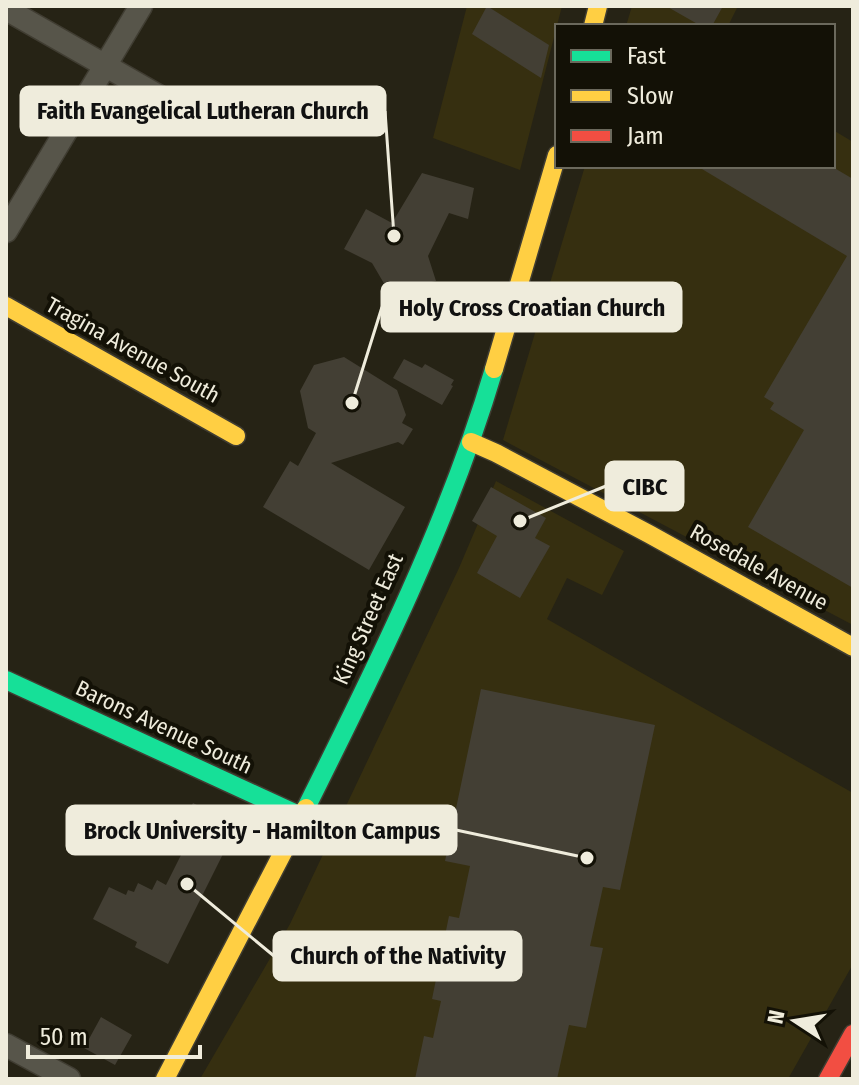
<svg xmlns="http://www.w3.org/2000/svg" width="859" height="1085" font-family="'Fira Sans Condensed',sans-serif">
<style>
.built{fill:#362f10}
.building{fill:#433f34}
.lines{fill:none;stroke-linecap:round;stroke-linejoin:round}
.street-casing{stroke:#403d32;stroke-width:25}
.fast-casing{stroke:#403d32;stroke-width:21}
.slow-casing{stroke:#403d32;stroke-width:21}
.jam-casing{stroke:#403d32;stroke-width:21}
.street{stroke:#57554a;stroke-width:22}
.fast{stroke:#16e098;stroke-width:18}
.slow{stroke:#ffcf43;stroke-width:18}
.jam{stroke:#f24e42;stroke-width:18}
.labels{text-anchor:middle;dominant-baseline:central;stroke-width:8;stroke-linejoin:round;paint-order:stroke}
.street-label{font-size:22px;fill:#efecdc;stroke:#131106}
.leader{fill:none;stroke:#efecdc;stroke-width:3}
.callout-dot{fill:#efecdc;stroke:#131106;stroke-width:3}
.callout{fill:#efecdc;stroke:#efecdc;stroke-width:3}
.callout-label{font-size:24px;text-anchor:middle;font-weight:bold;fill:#111}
</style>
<rect width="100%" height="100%" fill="#262315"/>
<path class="built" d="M467,6H562L520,170L433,138Z
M632,6H738L728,26H626Z
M833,130L853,142V625L503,440L585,166H833Z
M496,481L624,551L602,595L567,578L547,619L853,793V964L788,1079H200L290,924L459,568Z"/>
<path class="building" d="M487,6L549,45L541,78L472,34Z
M666,6H723L712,26H701Z
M697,166H831L853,179V588L748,527L804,430L770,409L774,403L764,397L847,256Z
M422,173L474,188L468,219L449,213L428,256L436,281L389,292L372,263L344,249L366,209L392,223Z
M344,357L397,390L406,415L402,423L413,429L403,445L398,442L331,463L405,507L369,570L263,507L290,461L298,466L316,433L308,428L300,391L314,365Z
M404,359L422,368L425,364L454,380L451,385L453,386L442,405L393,378Z
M491,487L546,518L535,538L550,546L520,598L477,573L497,536L472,521Z
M481,689L655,725L620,890L603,887L590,946L603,948L586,1028L569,1025L557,1079H415L424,1036L433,1038L441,1001L432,999L449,916L459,918L470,866L445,861Z
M193,803L245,830L232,854L225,850L168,964L135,947L137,942L93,919L109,887L126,895L128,890L134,892L138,883L152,890L157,880L166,885L191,835L187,833L189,828L182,824Z
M101,1017L132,1035L115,1065L84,1048Z"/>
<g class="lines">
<g class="street-casing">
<path id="street" d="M6,9L176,106
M6,231L141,6
M6,1045L69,1079"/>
</g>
<g class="fast-casing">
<path id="fast" d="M6,680L303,817
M306,808C377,666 449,521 494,369"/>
</g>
<g class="slow-casing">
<path id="slow" d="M593,26L598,6
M6,306L236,436
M494,369L557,155
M471,442L496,453L649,534L853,647
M165,1079L306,808"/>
</g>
<g class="jam-casing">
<path id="jam" d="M828,1079L853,1034"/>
</g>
<use href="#street" class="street"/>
<use href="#fast" class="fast"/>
<use href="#slow" class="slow"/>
<use href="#jam" class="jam"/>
</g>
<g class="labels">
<g class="street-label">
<text transform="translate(133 350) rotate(29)">Tragina Avenue South</text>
<text transform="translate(759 567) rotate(29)">Rosedale Avenue</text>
<text transform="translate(368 619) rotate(-66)">King Street East</text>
<text transform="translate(164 727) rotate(25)">Barons Avenue South</text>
</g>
</g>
<path class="leader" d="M394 236L385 111M352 403L382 307M520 521L606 486M587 858L456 830M187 884L274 956"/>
<g class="callout-dot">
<circle cx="394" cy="236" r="8"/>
<circle cx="352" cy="403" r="8"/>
<circle cx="520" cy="521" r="8"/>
<circle cx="587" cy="858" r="8"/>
<circle cx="187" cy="884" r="8"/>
</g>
<g class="callout">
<rect x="21" y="87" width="364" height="48" rx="8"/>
<rect x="382" y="283" width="299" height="48" rx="8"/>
<rect x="606" y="462" width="77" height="48" rx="8"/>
<rect x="67" y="806" width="389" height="48" rx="8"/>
<rect x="274" y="932" width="247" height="48" rx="8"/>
</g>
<g class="callout-label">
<text x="203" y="119">Faith Evangelical Lutheran Church</text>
<text x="532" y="316">Holy Cross Croatian Church</text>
<text x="645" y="495">CIBC</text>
<text x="262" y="839">Brock University - Hamilton Campus</text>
<text x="398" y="964">Church of the Nativity</text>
</g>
<rect width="859" height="1085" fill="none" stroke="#efecdc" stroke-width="16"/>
<rect x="555" y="24" width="280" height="144" fill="#131106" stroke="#6b695c" stroke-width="2"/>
<rect x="571" y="50" width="40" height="12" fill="#16e098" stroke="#6b695c" stroke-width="2"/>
<text x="627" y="64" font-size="24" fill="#efecdc">Fast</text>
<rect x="571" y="90" width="40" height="12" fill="#ffcf43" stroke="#6b695c" stroke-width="2"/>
<text x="627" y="104" font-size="24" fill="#efecdc">Slow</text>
<rect x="571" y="130" width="40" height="12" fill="#f24e42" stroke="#6b695c" stroke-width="2"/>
<text x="627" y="144" font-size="24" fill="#efecdc">Jam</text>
<g transform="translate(795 1021) rotate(282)" stroke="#131106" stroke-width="6" paint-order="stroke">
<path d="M0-6L14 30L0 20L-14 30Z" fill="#efecdc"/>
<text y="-12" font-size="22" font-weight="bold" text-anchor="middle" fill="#efecdc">N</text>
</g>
<path d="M28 1045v12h172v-12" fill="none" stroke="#efecdc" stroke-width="4"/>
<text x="40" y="1045" font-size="24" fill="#efecdc" stroke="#131106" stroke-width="6" paint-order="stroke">50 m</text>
</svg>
